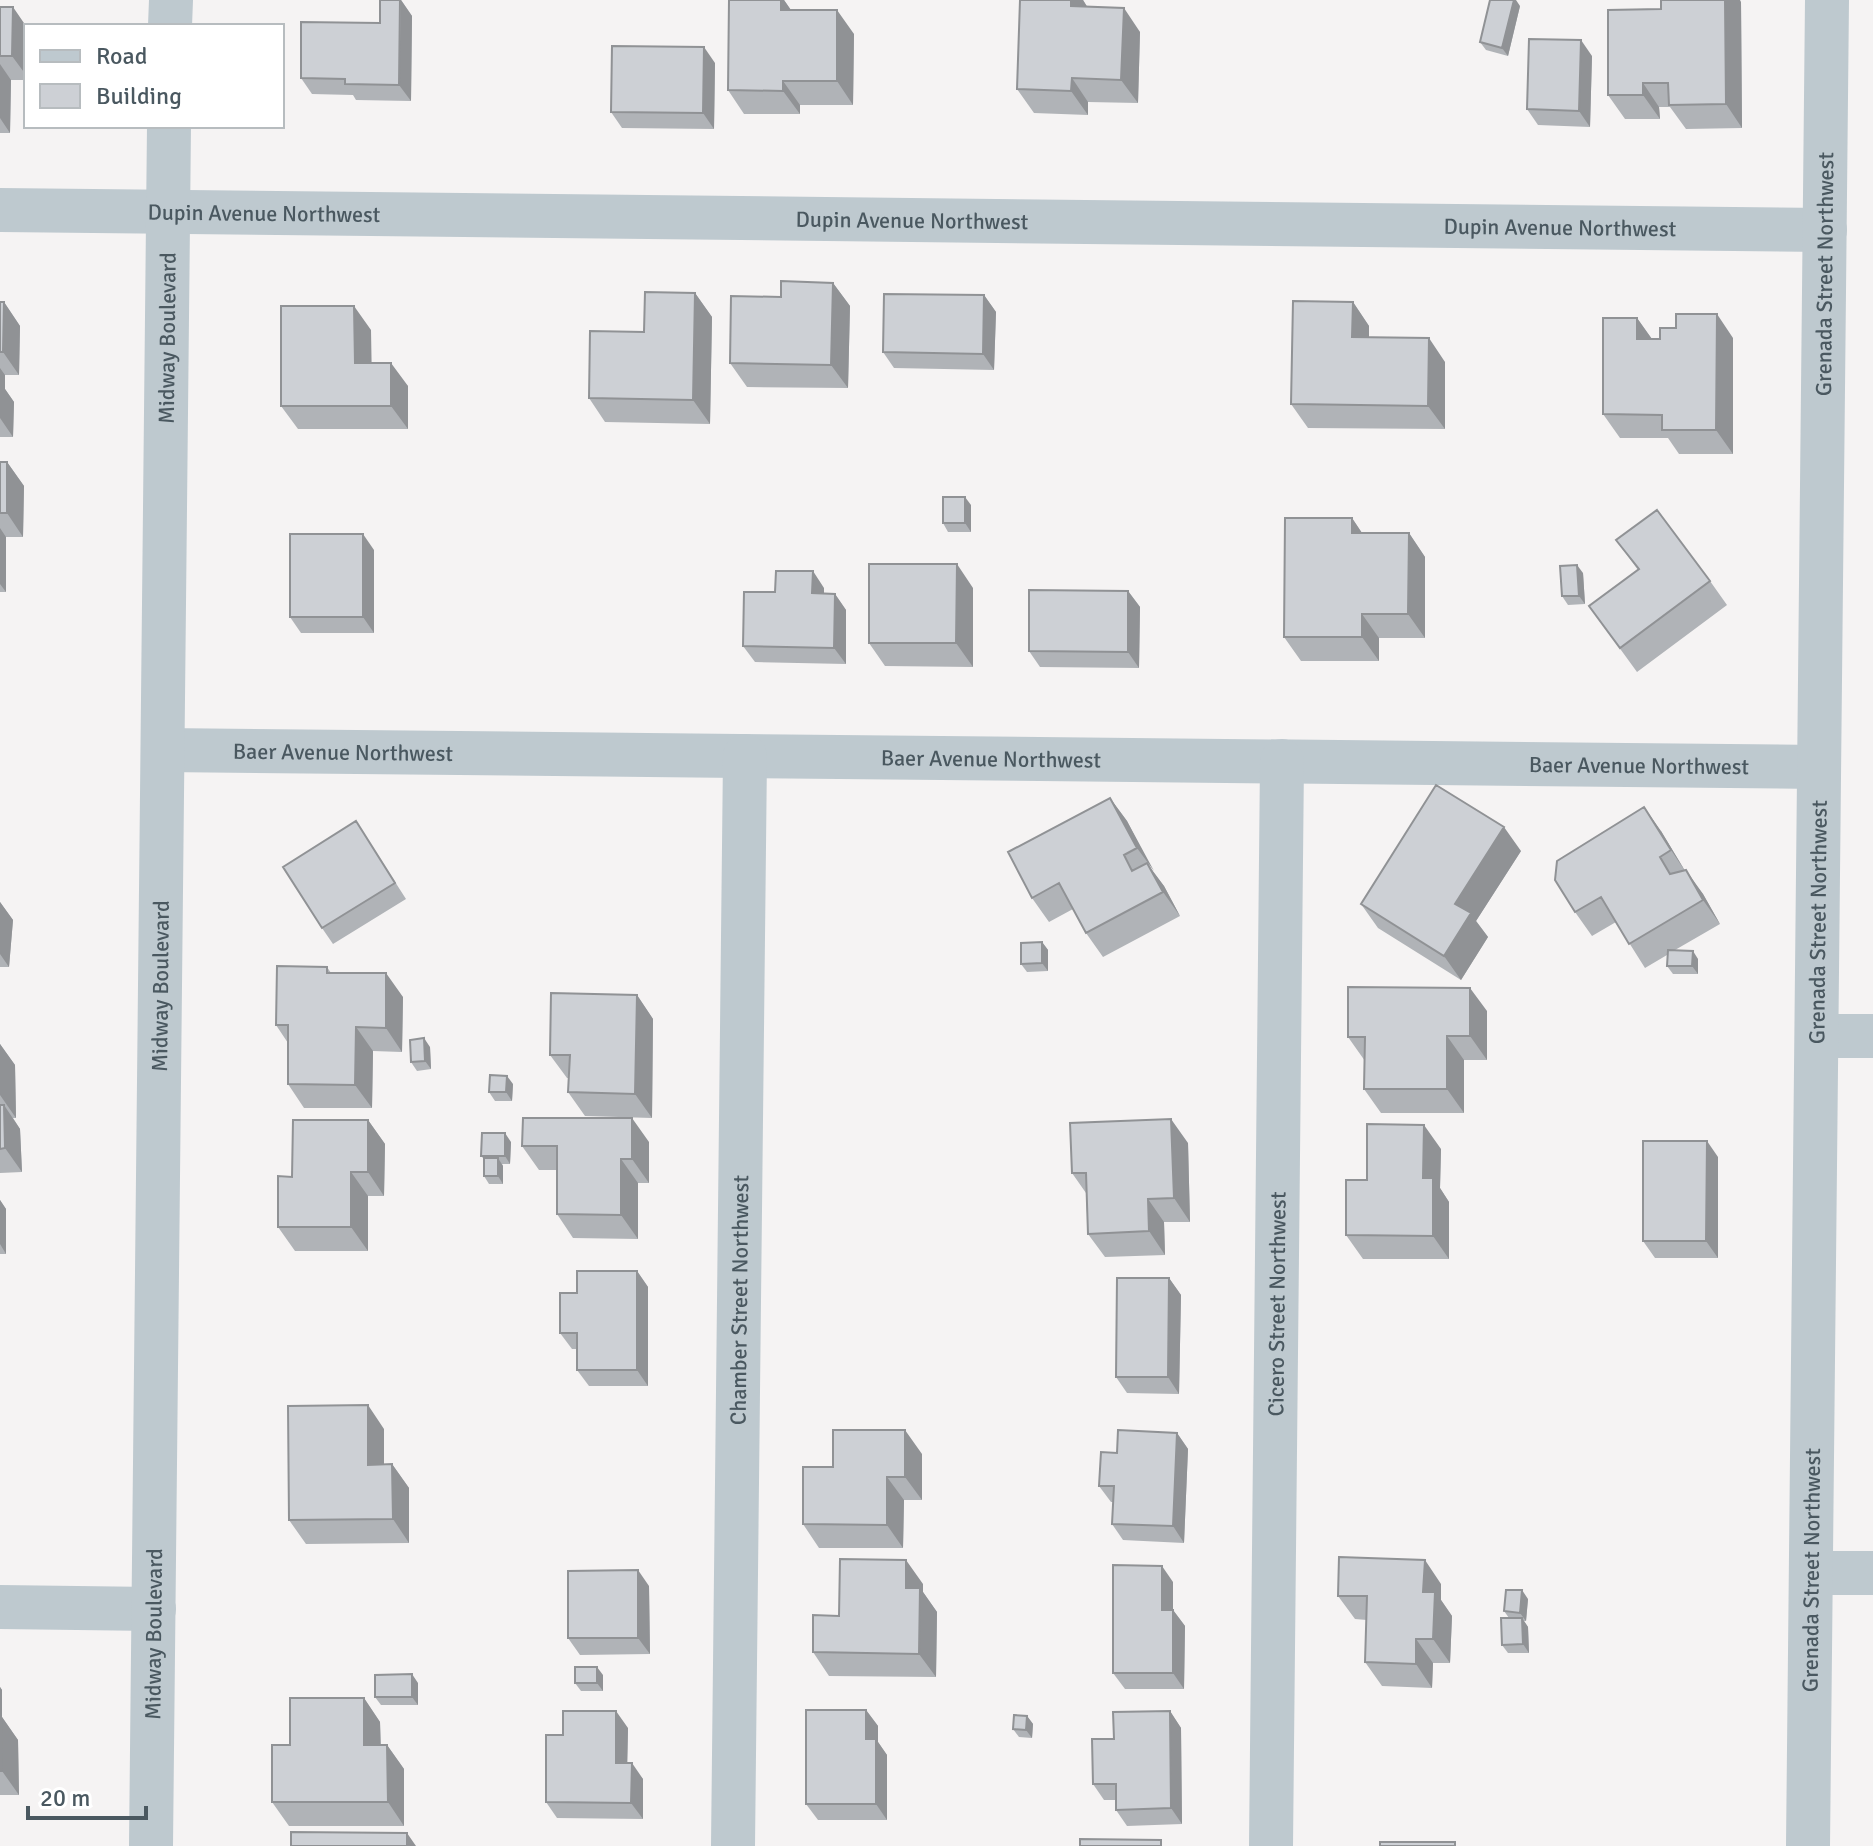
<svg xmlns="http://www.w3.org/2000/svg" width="1873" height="1846" font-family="Signika,sans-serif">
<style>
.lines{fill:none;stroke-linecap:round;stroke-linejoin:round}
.minor{stroke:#bec9cf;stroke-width:44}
.wall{fill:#b0b3b7}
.shaded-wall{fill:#909295}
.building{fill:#cdd0d5;stroke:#909295;stroke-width:2}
.labels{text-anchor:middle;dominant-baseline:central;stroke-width:7;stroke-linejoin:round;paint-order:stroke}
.street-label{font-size:22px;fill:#4a5860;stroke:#fff}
</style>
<rect width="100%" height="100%" fill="#f5f3f3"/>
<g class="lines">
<g class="minor">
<path d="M170,26L171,0"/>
<path id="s1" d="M0,210L1825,230"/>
<path id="s2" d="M163,750L1819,767"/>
<path d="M1817,1036H1873"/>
<path d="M1811,1573H1873"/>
<path d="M0,1607L154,1609"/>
<path id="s3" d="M151,1846L169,126"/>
<path id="s4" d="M733,1846L745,756"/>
<path id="s5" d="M1271,1846L1282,761"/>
<path id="s6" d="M1808,1846L1827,0"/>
</g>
</g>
<path class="wall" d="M401,0L412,16L411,101L356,100L353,95L312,94L301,78L380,23Z
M729,0H784L791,10L854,34L853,105H800V114H744L728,90Z
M1020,0H1083L1087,7L1140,32L1138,103L1088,102V115L1034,113L1017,89Z
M1741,2L1742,128L1686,129L1670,107H1659L1660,119H1625L1608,95L1661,9Z
M1520,6L1508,56L1486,50L1480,42Z
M0,7L26,26V80H11L10,133H0Z
M1592,56L1590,127L1538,125L1527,109Z
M715,63L714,129L622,128L611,112Z
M833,283L850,306L848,388L747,387L730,363L781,297Z
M695,293L712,317L710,424L605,422L589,398L644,332Z
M984,295L996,312L994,370L894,368L883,352Z
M0,302H4L20,326L19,375H5V389L14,402L13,437H0Z
M1353,302L1369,326V337L1445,362V429L1308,428L1291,404Z
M1637,318L1652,339L1733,338V454H1679L1668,438H1620L1603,414Z
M371,330V363L408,386V429H298L281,406Z
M0,462H7L24,486L23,537H6V592H0Z
M971,505V532H948L943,523Z
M1352,518L1362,533H1409L1425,557V638H1379V661H1301L1284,637Z
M1616,540L1710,581L1727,605L1637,672L1589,606L1638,570Z
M374,550V633H301L290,617Z
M1583,573L1585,604L1568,605L1562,596Z
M824,588V593L835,594L846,610V664L755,662L743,646L775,592Z
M973,588V667L885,666L869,643Z
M1128,591L1140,607L1139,668L1040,667L1029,651Z
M1110,798L1127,821L1153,872L1164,886L1180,916L1103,957L1086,933L1073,909L1049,922L1032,898Z
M356,821L406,899L333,944L322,928Z
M1661,831L1685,871L1703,894L1720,924L1675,950L1698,959V974H1673L1667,966V955L1645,968L1616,922L1592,936L1575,912Z
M1521,851L1476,921L1488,937L1461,980L1378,928L1361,904Z
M0,902L13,920L9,967H0Z
M1042,942L1048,950V971L1027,972L1021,964Z
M327,967L331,973L403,997L402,1052L373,1051L372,1108H304L288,1084V1043L276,1025Z
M637,995L653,1019L652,1118L585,1116L568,1092L569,1078H567L550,1055Z
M1487,1011V1060H1464V1113H1381L1364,1089L1365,1061L1348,1037Z
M0,1044L15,1065L16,1118H13L20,1129L22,1172L0,1173Z
M430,1047L431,1069L417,1071L411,1062Z
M513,1084L512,1101H495L489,1092Z
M368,1120L385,1144L384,1196H368V1251H295L278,1227L292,1177Z
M511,1142L510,1164H502L503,1166V1184H489L484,1176V1159L481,1156Z
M649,1142V1183H638V1239L573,1238L557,1214V1170H539L522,1146Z
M1188,1143L1190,1222H1164L1165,1255L1105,1257L1088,1234L1086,1193L1072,1173Z
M1441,1149L1440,1188L1449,1202V1259H1363L1346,1235L1367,1180Z
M1718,1157V1258H1655L1643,1241Z
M0,1200L6,1209V1254H0Z
M637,1271L648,1287V1386H589L577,1370V1349H572L560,1333L577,1293Z
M1169,1278L1181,1295L1179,1394L1127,1393L1116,1377Z
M384,1429V1464H392L409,1488V1543L306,1544L289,1520Z
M1177,1433L1188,1449L1184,1543L1123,1540L1112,1524L1113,1502H1111L1099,1486L1117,1453Z
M922,1454V1500H904L903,1548H819L803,1524L833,1467Z
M1173,1582V1610L1185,1626L1184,1689H1125L1113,1673Z
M923,1584V1592L937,1612L936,1677L829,1676L813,1652L839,1616Z
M1441,1584V1600L1452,1616L1450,1663H1433L1432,1688L1382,1686L1365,1662L1367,1620L1355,1619L1338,1596Z
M649,1586L650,1654L580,1655L568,1638Z
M1528,1599L1526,1621H1524L1528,1627L1529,1653H1508L1502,1645L1509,1618L1504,1611Z
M603,1675V1691H581L575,1683Z
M418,1683V1705H381L375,1697Z
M0,1687L2,1690V1717L18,1740L19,1795H0Z
M364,1698L380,1722L381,1745H387L404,1769V1826H289L272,1802L290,1745Z
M866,1710L878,1726V1742L887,1755V1820H818L806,1804Z
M1170,1711L1181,1728L1182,1824L1127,1826L1116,1810V1800H1104L1093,1784L1114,1739Z
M1027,1716L1033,1724L1032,1738L1019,1737L1013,1729Z
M628,1728L627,1763L643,1779V1819L557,1818L546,1802L563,1735Z"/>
<path class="shaded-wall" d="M401,0L412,16L411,101L399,85Z
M781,0H784L797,19L781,10Z
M1071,0H1083L1088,8L1071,6Z
M1514,0H1516L1520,6L1508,56L1502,48Z
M1725,0H1740L1741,2L1742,128L1726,104Z
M13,7L26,26V75L12,56Z
M1124,8L1140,32L1138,103L1121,80Z
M837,10L854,34L853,105L837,81Z
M1581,40L1592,56L1590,127L1579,111Z
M704,47L715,63L714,129L703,113Z
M0,64L11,80L10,133L0,118Z
M1072,78L1088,102V115L1071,91Z
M783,81L800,105V114L783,91Z
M1643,83L1659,107L1660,119L1643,95Z
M833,283L850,306L848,388L831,365Z
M695,293L712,317L710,424L693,400Z
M984,295L996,312L994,370L983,354Z
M4,302L20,326L19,375L3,352Z
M1353,302L1369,326V360L1352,337Z
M354,306L371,330L372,386L355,363Z
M1717,314L1733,338V454L1716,430Z
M1637,318L1654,342L1637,339Z
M1429,338L1445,362V429L1428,406Z
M391,363L408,386V429L391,406Z
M0,368L5,375V389L14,402L13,437L0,418Z
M7,462L24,486L23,537L7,513Z
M965,497L971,505V532L965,523Z
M1352,518L1368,542L1352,533Z
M0,528L6,537V592L0,584Z
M1409,533L1425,557V638L1408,614Z
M363,534L374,550V633L363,617Z
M957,564L973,588V667L956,643Z
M1577,565L1583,573L1585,604L1579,596Z
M813,571L824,588V609L812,593Z
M1128,591L1140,607L1139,668L1128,652Z
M835,594L846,610V664L834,648Z
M1362,614L1379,638V661L1362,637Z
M1110,798L1127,821L1154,871L1137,848Z
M1644,807L1661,831L1687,874L1671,850Z
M1504,827L1521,851L1476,921L1488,937L1461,980L1444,956L1455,904Z
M1147,863L1164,886L1180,916L1163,892Z
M1686,870L1703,894L1720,924L1703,900Z
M0,902L13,920L9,967L0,954Z
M1042,942L1048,950V971L1042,963Z
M1693,951L1698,959V974L1692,966Z
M386,973L403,997L402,1052L386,1028Z
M1470,988L1487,1011V1060L1470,1036Z
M637,995L653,1019L652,1118L635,1094Z
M356,1027L373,1051L372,1108L355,1085Z
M1447,1036L1464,1060V1113L1447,1089Z
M424,1038L430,1047L431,1069L425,1061Z
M0,1044L15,1065L16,1118L0,1095Z
M507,1076L513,1084L512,1101L506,1092Z
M4,1105L20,1129L22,1172L5,1148Z
M632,1118L649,1142V1183L632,1159Z
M1171,1119L1188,1143L1190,1222L1174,1198Z
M368,1120L385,1144L384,1196L368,1172Z
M1424,1125L1441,1149L1440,1188L1449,1202V1259L1433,1236L1423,1178Z
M505,1133L511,1142L510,1164L505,1156Z
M1707,1141L1718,1157V1258L1706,1241Z
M498,1158L503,1166V1184L498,1176Z
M621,1159L638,1183V1239L621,1215Z
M351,1172L368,1196V1251L351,1227Z
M1148,1199L1164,1222L1165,1255L1149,1231Z
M0,1200L6,1209V1254L0,1244Z
M637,1271L648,1287V1386L637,1370Z
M1169,1278L1181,1295L1179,1394L1168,1377Z
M368,1405L384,1429V1489L368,1465Z
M905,1430L922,1454V1500L905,1477Z
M1177,1433L1188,1449L1184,1543L1173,1526Z
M392,1464L409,1488V1543L393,1519Z
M887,1477L904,1500L903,1548L887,1525Z
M906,1560L923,1584V1592L937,1612L936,1677L919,1654L906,1588Z
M1425,1560L1441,1584V1600L1452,1616L1450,1663L1433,1639L1423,1592Z
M1162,1566L1173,1582V1626L1162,1610Z
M638,1570L649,1586L650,1654L638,1638Z
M1522,1590L1528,1599L1526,1621L1520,1613Z
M1173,1610L1185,1626L1184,1689L1173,1673Z
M1522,1618L1528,1627L1529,1653L1523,1644Z
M1416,1639L1433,1663L1432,1688L1416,1664Z
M597,1667L603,1675V1691L597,1683Z
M412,1674L418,1683V1705L412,1697Z
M0,1687L2,1690V1717L18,1740L19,1795L2,1771L0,1737Z
M364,1698L380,1722L381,1769L364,1745Z
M866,1710L878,1726V1742L887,1755V1820L876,1804L866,1739Z
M616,1711L628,1728L627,1779L616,1763Z
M1170,1711L1181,1728L1182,1824L1171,1808Z
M1027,1716L1033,1724L1032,1738L1026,1730Z
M387,1745L404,1769V1826L388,1802Z
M632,1763L643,1779V1819L631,1803Z
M407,1833L416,1846H407Z"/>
<path class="building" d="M380,0H400L399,85L345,84V79L301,78V22L380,23Z
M729,0H781V10H837V81H783V91L728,90Z
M1020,0H1071V6L1124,8L1121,80L1072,78L1071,91L1017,89Z
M1490,0H1514L1502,48L1480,42Z
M1661,0H1725L1726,104L1669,105L1668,83H1643V95H1608V10L1661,9Z
M0,7H13L12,56H0Z
M1529,39L1581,40L1579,111L1527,109Z
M612,46L704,47L703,113L611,112Z
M781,281L833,283L831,365L730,363L731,296L781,297Z
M645,292L695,293L693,400L589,398L590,331L644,332Z
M884,294L984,295L983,354L883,352Z
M1293,301L1353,302L1352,337L1429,338L1428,406L1291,404Z
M0,302H4L3,352H0Z
M281,306H354L355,363H391V406H281Z
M1676,314H1717L1716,430H1662V415L1603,414V318H1637V339H1660V328H1676Z
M0,462H7V513H0Z
M943,497H965V523H943Z
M1657,510L1710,581L1620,648L1589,606L1639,569L1616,540Z
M1285,518H1352V533H1409L1408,614H1362V637H1284Z
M290,534H363V617H290Z
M869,564H957L956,643H869Z
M1577,565L1579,596H1562L1560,566Z
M776,571H813L812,593L835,594L834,648L743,646L744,592H775Z
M1029,590L1128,591V652L1029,651Z
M1436,785L1504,827L1455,904L1471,913L1444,956L1361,904Z
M1110,798L1137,848L1124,855L1132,871L1147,863L1163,892L1086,933L1059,883L1032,898L1008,852Z
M1644,807L1671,850L1660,857L1670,874L1686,870L1703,900L1629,944L1601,897L1575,912L1555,880L1557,861Z
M356,821L395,883L322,928L283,867Z
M1042,942V963L1021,964V943Z
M1668,950L1693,951L1692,966H1667Z
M277,966L327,967V973H386V1028L356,1027L355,1085L288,1084V1025H276Z
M1348,987L1470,988V1036H1447V1089H1364L1365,1037H1348Z
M551,993L637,995L635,1094L568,1092L570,1055H550Z
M424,1038L425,1061L411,1062L410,1040Z
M490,1075L507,1076L506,1092H489Z
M0,1105H4L5,1148L0,1149Z
M523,1118H632V1159H621V1215L557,1214V1146H522Z
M1171,1119L1174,1198L1148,1199L1149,1231L1088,1234L1086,1173H1072L1070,1123Z
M293,1120H368V1172H351V1227H278V1176L292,1177Z
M1367,1124L1424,1125L1423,1178H1433V1236L1346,1235V1180H1367Z
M482,1133H505V1156H481Z
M1643,1141H1707L1706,1241H1643Z
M484,1158H498V1176H484Z
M577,1271H637V1370H577V1333H560V1293H577Z
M1117,1278H1169L1168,1377H1116Z
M368,1405V1465L392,1464L393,1519L289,1520L288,1406Z
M833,1430H905V1477H887V1525L803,1524V1467H833Z
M1118,1430L1177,1433L1173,1526L1112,1524L1114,1486H1099L1101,1452L1117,1453Z
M1339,1557L1425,1560L1423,1592H1435L1433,1639H1416V1664L1365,1662L1367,1596H1338Z
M840,1559L906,1560V1588H920L919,1654L813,1652V1615L839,1616Z
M1113,1565L1162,1566V1610H1173V1673H1113Z
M638,1570V1638H568V1571Z
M1506,1590H1522L1520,1613L1504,1611Z
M1501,1618H1522L1523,1644L1502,1645Z
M575,1667H597V1683H575Z
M412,1674V1697H375V1675Z
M290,1698H364V1745H387L388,1802H272V1745H290Z
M806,1710H866V1739H876V1804H806Z
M563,1711H616V1763H632L631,1803L546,1802V1735H563Z
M1170,1711L1171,1808L1116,1810V1784H1093L1092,1739H1114L1113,1712Z
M1014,1715L1027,1716L1026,1730L1013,1729Z
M0,1716H1L2,1771H0Z
M291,1832L407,1833V1846H291Z
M1080,1839L1161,1840V1846H1080Z
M1380,1842H1455V1846H1380Z"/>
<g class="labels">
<g class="street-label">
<text stroke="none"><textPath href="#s1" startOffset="264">Dupin Avenue Northwest</textPath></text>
<text stroke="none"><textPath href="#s1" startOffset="912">Dupin Avenue Northwest</textPath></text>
<text stroke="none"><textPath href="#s1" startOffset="1560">Dupin Avenue Northwest</textPath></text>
<text stroke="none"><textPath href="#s6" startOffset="1572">Grenada Street Northwest</textPath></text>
<text stroke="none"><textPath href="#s3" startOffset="1508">Midway Boulevard</textPath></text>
<text stroke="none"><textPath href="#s2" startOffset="180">Baer Avenue Northwest</textPath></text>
<text stroke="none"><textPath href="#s2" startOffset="828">Baer Avenue Northwest</textPath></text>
<text stroke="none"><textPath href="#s2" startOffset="1476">Baer Avenue Northwest</textPath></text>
<text stroke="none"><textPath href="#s6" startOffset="924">Grenada Street Northwest</textPath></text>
<text stroke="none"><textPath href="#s3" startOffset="860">Midway Boulevard</textPath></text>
<text stroke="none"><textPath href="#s4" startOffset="546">Chamber Street Northwest</textPath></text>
<text stroke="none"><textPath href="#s5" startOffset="542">Cicero Street Northwest</textPath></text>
<text stroke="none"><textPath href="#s6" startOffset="276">Grenada Street Northwest</textPath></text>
<text stroke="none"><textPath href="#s3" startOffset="212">Midway Boulevard</textPath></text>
</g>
</g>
<rect x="24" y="24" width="260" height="104" fill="#ffffff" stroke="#b7bcbf" stroke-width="2"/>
<rect x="40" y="50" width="40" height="12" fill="#bec9cf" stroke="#b7bcbf" stroke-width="2"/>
<text x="96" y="64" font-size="24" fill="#4a5860">Road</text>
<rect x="40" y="84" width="40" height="24" fill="#cdd0d5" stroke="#b7bcbf" stroke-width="2"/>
<text x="96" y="104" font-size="24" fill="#4a5860">Building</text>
<path d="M28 1806v12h118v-12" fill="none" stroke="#4a5860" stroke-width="4"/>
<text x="40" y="1806" font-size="24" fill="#4a5860" stroke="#ffffff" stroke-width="6" paint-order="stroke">20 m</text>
</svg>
